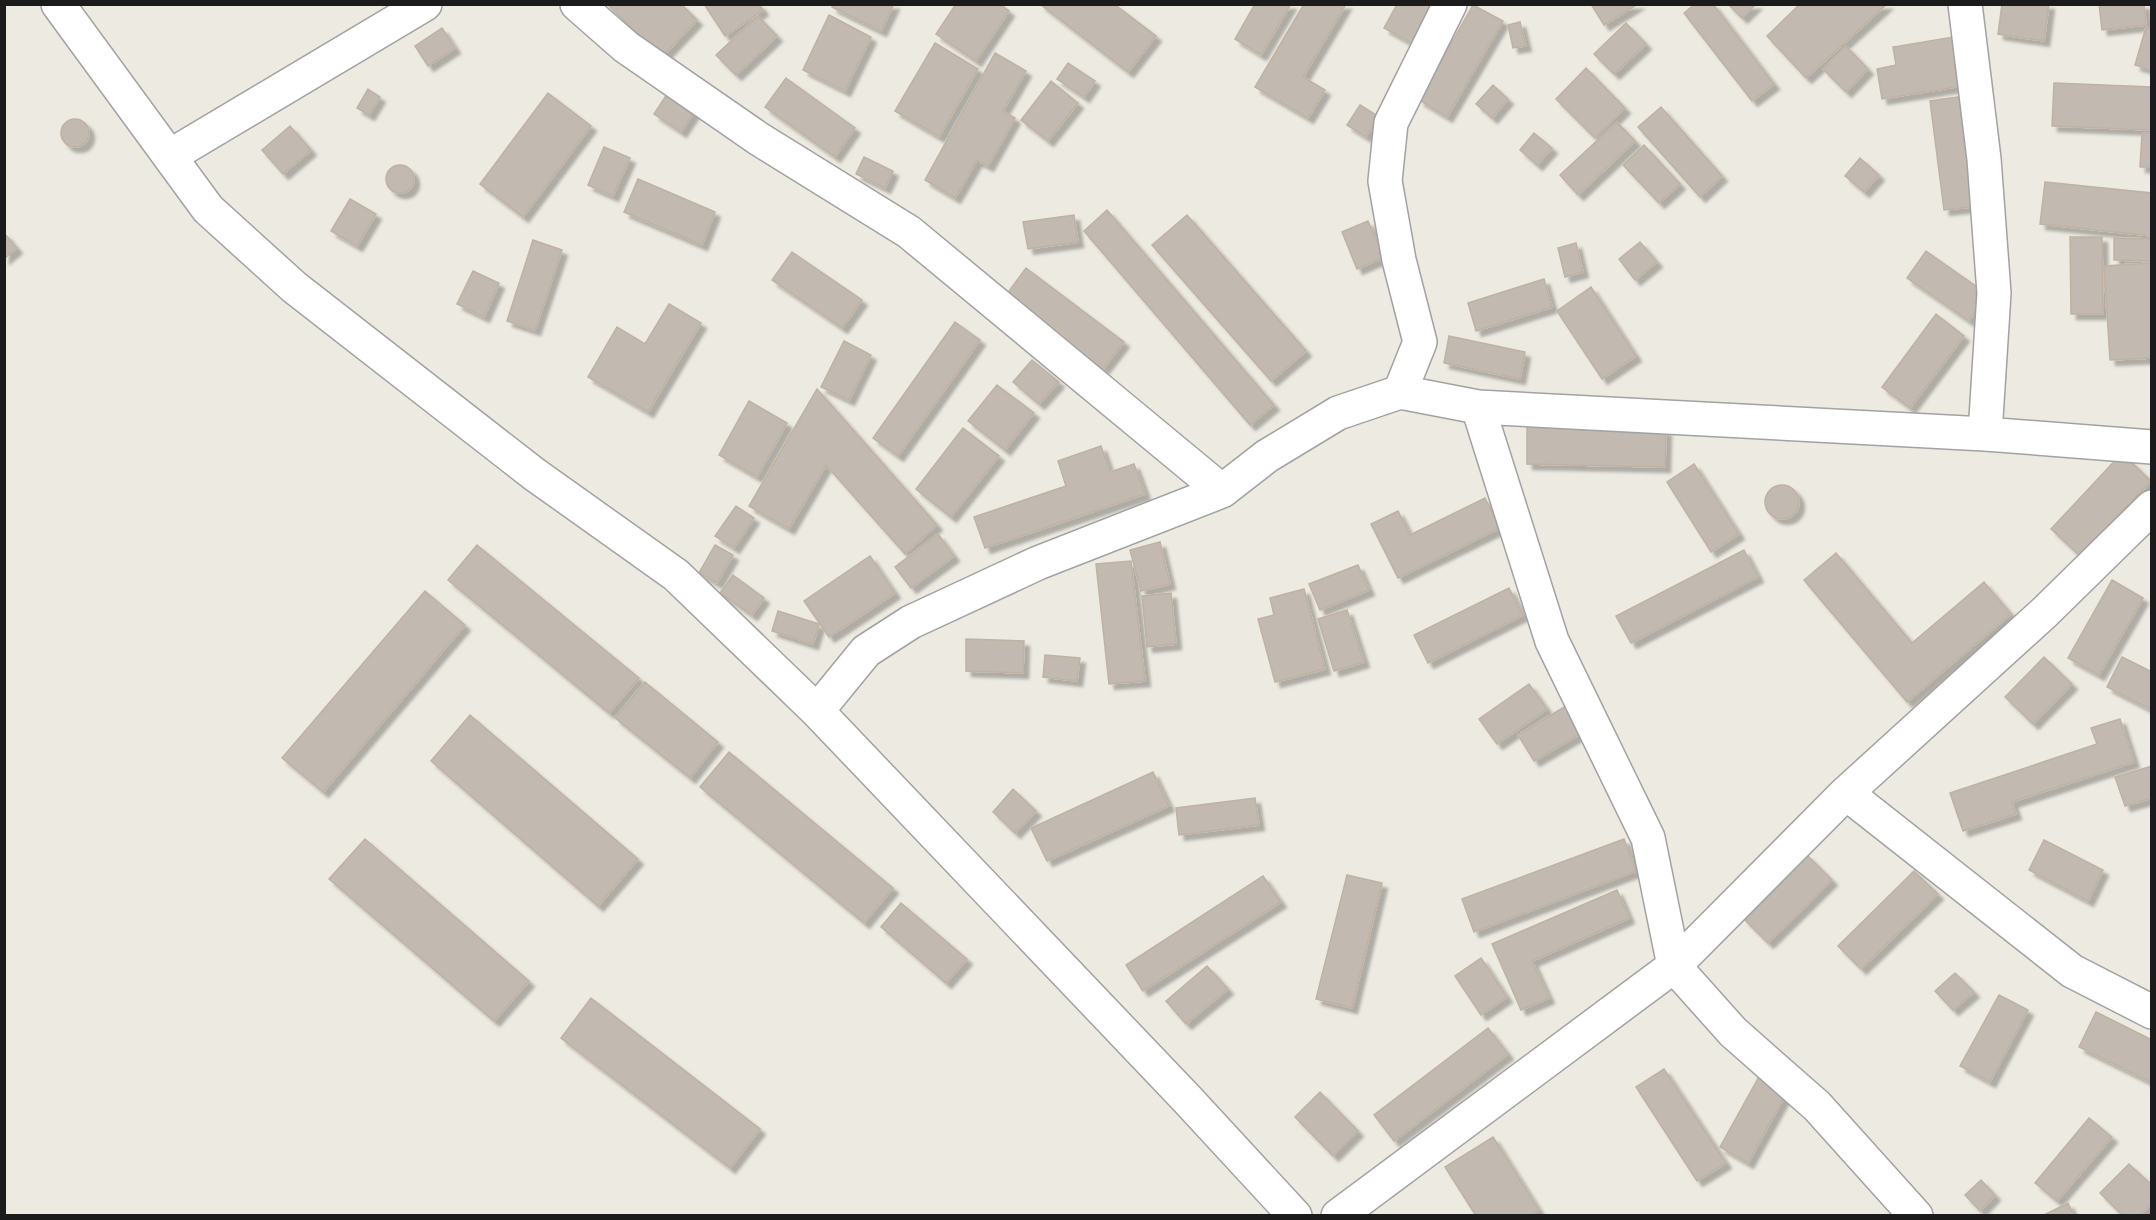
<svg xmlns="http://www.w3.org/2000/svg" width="2156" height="1220" font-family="'Exo 2',sans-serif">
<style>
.building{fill:#c2b9b0;stroke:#bfb2a3;stroke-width:1.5;filter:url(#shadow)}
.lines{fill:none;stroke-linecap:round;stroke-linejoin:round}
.minor-casing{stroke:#a2a2a2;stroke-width:36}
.minor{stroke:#fff;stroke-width:33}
</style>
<defs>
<filter id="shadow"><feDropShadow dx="5.5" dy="5.5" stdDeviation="1.5" flood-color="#0004"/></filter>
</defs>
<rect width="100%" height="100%" fill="#edeae1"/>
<path class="building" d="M607,4H681L697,20L662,57Z
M704,4H759L763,10L725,36Z
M833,4H894L881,31L832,7Z
M956,4H1000L1009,11L976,61L936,34Z
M1040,4H1114L1156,36L1128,72Z
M1255,4H1291L1261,55L1235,39Z
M1304,4H1346L1303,77L1325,90L1308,118L1255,87Z
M1393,4H1432L1412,43L1384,28L1396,6Z
M1591,4H1638L1604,25Z
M1695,4H1713L1774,84L1752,101L1684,13Z
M1728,4H1756L1742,18Z
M1800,4H1887L1806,78L1767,36Z
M2002,4H2049L2044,41L1998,34Z
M2099,4H2144L2146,25L2102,30Z
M1473,5L1503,21L1447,117L1419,100Z
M829,15L871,37L845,91L803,70Z
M758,16L777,36L736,75L716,55Z
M1520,22L1526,46L1513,48L1508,25Z
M1626,23L1646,44L1614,74L1594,54Z
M2146,27L2152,29V70L2135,65Z
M442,28L455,48L428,66L415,46Z
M1953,37L1962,86L1882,99L1877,69L1896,65L1893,47Z
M935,43L978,69L939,137L895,111Z
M1846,46L1868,69L1846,92L1823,69Z
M995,53L1026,71L1003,111L1015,118L988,166L977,160L955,198L925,180Z
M1068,63L1095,81L1084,97L1057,79Z
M1586,68L1625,108L1595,138L1556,99Z
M786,78L855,128L835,157L765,107Z
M1051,81L1078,103L1048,141L1021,120Z
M2054,83L2152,87V130L2052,126Z
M1493,85L1508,99L1492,118L1476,104Z
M671,88L698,106L681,132L654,114Z
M368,89L380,97L369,115L357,108Z
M548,93L591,126L523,217L480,184Z
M1964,96L1979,206L1944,210L1930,101Z
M1360,105L1379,117L1366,137L1347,125Z
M1661,107L1722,176L1700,197L1638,127Z
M61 133a14 14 0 1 1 28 0a14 14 0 1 1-28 0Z
M1617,122L1635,141L1578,195L1560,175Z
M290,126L311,150L283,174L262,150Z
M1534,133L1552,148L1537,165L1520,150Z
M2142,133H2152V167H2140Z
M1644,145L1680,184L1659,203L1623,165Z
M604,147L630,158L613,196L588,185Z
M864,157L893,171L885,188L856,174Z
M1860,158L1879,175L1864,192L1845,176Z
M386 179a14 14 0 1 1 28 0a14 14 0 1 1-28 0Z
M638,179L715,212L702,245L624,212Z
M2045,182L2152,193V236L2040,224Z
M350,199L376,214L357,246L331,231Z
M1107,210L1274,405L1250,425L1084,231Z
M1074,215L1078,242L1028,249L1023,222Z
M1187,215L1306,351L1271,381L1152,245Z
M1368,221L1384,257L1357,269L1342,232Z
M4,233L17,248L4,259Z
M2070,237H2102L2103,314H2071Z
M2114,238L2152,239V261L2114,260Z
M533,240L562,250L535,330L507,321Z
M1640,242L1657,262L1635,280L1619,259Z
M1576,243L1583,272L1565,277L1558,248Z
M1926,251L1987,294L1969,321L1907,278Z
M792,252L862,300L842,328L772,280Z
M2152,263V358L2110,360L2104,266Z
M1026,268L1124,342L1103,369L1006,295Z
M473,271L499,283L484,317L457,304Z
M1544,279L1552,307L1476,331L1468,303Z
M1591,287L1636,356L1602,379L1557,311Z
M669,304L701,323L648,412L588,377L617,327L645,344Z
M1936,314L1964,336L1910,408L1882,387Z
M955,322L980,340L898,456L873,438Z
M1449,336L1525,352L1520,379L1444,363Z
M844,341L871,355L849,400L821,387Z
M1032,360L1059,382L1039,404L1013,382Z
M997,385L1034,413L1005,450L968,421Z
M817,389L937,525L905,554L826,465L789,529L749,506Z
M749,401L787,423L757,477L719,455Z
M1527,427L1666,430L1665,467L1527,464Z
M963,428L999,456L951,517L916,489Z
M1101,446L1110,472L1134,464L1145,494L985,548L974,517L1066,486L1058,461Z
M2122,453L2151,481L2080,556L2051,529Z
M1694,464L1739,534L1711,552L1667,482Z
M1765 502a17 17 0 1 1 34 0a17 17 0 1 1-34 0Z
M1485,498L1500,528L1398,578L1371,524L1398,511L1410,535Z
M736,506L754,518L734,548L715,536Z
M938,534L954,556L911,588L895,567Z
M1160,542L1170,584L1141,591L1130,550Z
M477,545L639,678L609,713L448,580Z
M715,545L733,555L717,583L699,573Z
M1744,550L1758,577L1631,643L1616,616Z
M1836,553L1912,643L1984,582L2011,614L1907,702L1804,580Z
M870,556L895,593L829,637L804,601Z
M1131,561L1145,681L1109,684L1096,564Z
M1358,565L1369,590L1320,610L1309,584Z
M733,575L764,598L752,615L720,593Z
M2112,580L2143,598L2099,675L2068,658Z
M1509,588L1523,615L1428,663L1414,635Z
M1304,589L1325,669L1275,682L1258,619L1274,615L1270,598Z
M425,591L465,625L323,792L282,758Z
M1171,593L1176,644L1147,647L1142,596Z
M1347,610L1364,662L1334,671L1318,619Z
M778,611L819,624L813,644L772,631Z
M966,639L1024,641L1023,673L966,671Z
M1045,655L1080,658L1077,681L1043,677Z
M2044,657L2072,684L2033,724L2005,697Z
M2122,657L2152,672V710L2107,687Z
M645,682L718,742L690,778L615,718Z
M1529,684L1547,709L1497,744L1479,719Z
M1569,704L1585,731L1534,761L1518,735Z
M470,715L638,859L598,906L431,761Z
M2120,719L2134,762L2012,802L2016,814L1963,831L1950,793L2097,744L2091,728Z
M729,752L893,888L864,923L700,787Z
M2152,766V798L2125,806L2115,777Z
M1153,772L1169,806L1047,861L1031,828Z
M1013,789L1036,811L1015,833L993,812Z
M1255,798L1259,825L1179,835L1176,808Z
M365,839L529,981L494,1021L329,879Z
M1624,839L1636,871L1474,932L1462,899Z
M2044,840L2103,870L2088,901L2029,870Z
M1807,855L1832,880L1768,943L1743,918Z
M1914,871L1938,894L1861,969L1838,946Z
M1347,875L1382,883L1352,1008L1316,999Z
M1263,876L1281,902L1143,991L1126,965Z
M1617,890L1629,918L1532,961L1549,998L1521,1010L1492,944Z
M901,903L967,959L946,983L881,927Z
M1481,958L1507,997L1481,1015L1455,976Z
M1207,966L1228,989L1186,1024L1166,1001Z
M1955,973L1974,992L1953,1010L1935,991Z
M1999,995L2028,1010L1990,1082L1960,1066Z
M591,998L760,1129L730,1168L561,1038Z
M2096,1012L2152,1040L2151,1082L2079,1047Z
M1488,1028L1508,1054L1394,1141L1374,1115Z
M1664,1069L1726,1163L1697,1181L1636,1087Z
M1761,1073L1789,1088L1748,1163L1720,1147Z
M1320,1092L1358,1131L1333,1156L1295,1117Z
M2089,1118L2112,1137L2057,1201L2035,1183Z
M1493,1137L1539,1210L1530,1216H1476L1445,1167Z
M2129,1164L2152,1185V1204L2140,1216H2123L2100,1193Z
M1981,1180L1995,1195L1980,1211L1965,1195Z
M2068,1203L2074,1216H2042Z"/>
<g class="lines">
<g class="minor-casing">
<path id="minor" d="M58,4L208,209L294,287L534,474L676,575L817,711L1187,1099L1295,1216
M577,4L626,47L759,139L909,232L1222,491
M1965,4L1984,159L1994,293L1985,434
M170,156L425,4
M1400,392L1420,342L1399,260L1385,181L1391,123L1450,4
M1478,407L1552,641L1648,838L1674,966L1733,1032L1817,1106L1916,1216
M817,711L866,651L911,622L1038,563L1222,491L1267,456L1338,413L1400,392L1478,407L1985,434L2152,447
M1846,793L2072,971L2152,1012
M1338,1216L1674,966L1846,793L2045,612L2152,507"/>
</g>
<use href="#minor" class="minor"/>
</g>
<rect width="2156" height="1220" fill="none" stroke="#1b1b1b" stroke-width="12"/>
</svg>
